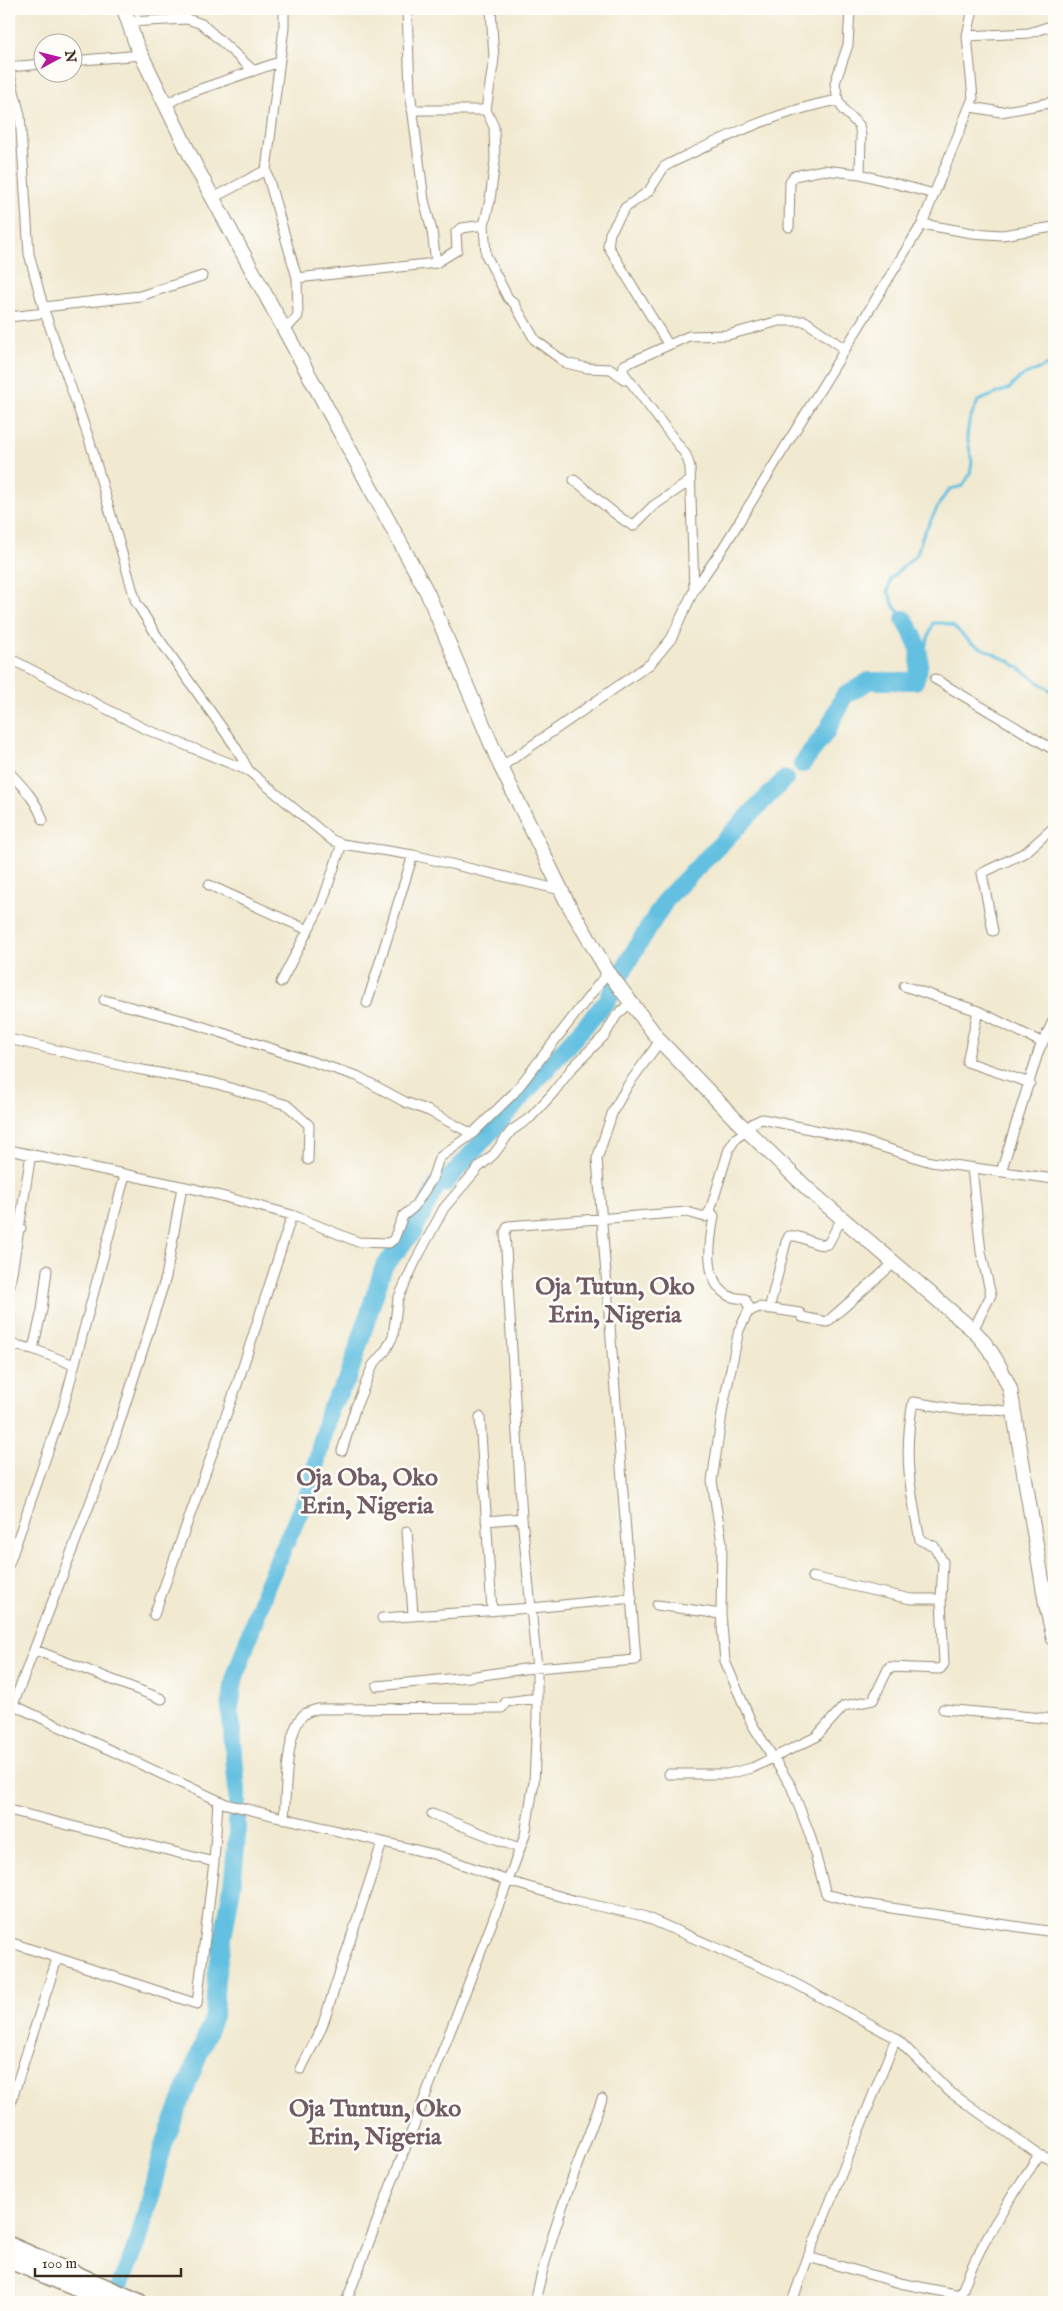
<svg xmlns="http://www.w3.org/2000/svg" width="1063" height="2311" font-family="'IM FELL English',serif">
<style>
.lines{fill:none;stroke-linecap:round;stroke-linejoin:round}
.stream{stroke:#63c0e1;stroke-width:3}
.river{stroke:#63c0e1;stroke-width:18}
.street-casing{stroke:#968a77;stroke-width:11}
.primary-casing{stroke:#968a77;stroke-width:16}
.highway-casing{stroke:#968a77;stroke-width:19}
.street{stroke:#fff;stroke-width:9}
.primary{stroke:#fff;stroke-width:14}
.highway{stroke:#fff;stroke-width:16}
.labels{text-anchor:middle;dominant-baseline:central;stroke-width:5;stroke-linejoin:round;paint-order:stroke}
.district-label{font-size:24px;font-weight:bold;fill:#715b64;stroke:#fdfcf7}
</style>
<rect width="100%" height="100%" fill="#fdfcf7"/>
<filter id="ink" filterUnits="userSpaceOnUse"><feTurbulence type="fractalNoise" baseFrequency=".02" numOctaves="2"/><feDisplacementMap in="SourceGraphic" scale="10" xChannelSelector="R" yChannelSelector="G"/><feConvolveMatrix kernelMatrix="1 2 1 2 8 2 1 2 1" color-interpolation-filters="sRGB"/></filter>
<filter id="wash" filterUnits="userSpaceOnUse"><feTurbulence type="fractalNoise" baseFrequency=".0096" numOctaves="4" result="noise"/><feDisplacementMap in="SourceGraphic" scale="20" xChannelSelector="R" yChannelSelector="G"/><feGaussianBlur stdDeviation="1.12" result="paint"/><feColorMatrix in="noise" values="0 0 0 0 0 0 0 0 0 0 0 0 0 0 0 0 0 1.4 0 .05"/><feComposite in="paint" operator="in"/></filter>
<g filter="url(#wash)">
<rect width="100%" height="100%" fill="#f1e9d0"/>
<g class="lines">
<path class="stream" d="M904,619L894,606L888,591L891,578L917,554L923,535L942,499L950,489L963,486L970,474L972,462L967,436L969,422L978,401L1010,388L1019,378L1054,362
M920,663L933,623H943L953,626L971,643L1009,661L1054,693"/>
<path class="river" d="M802,764L827,731L844,696L869,681H915C925,658 917,639 904,619
M113,2302L138,2242L163,2147L214,2016L216,1978L232,1887L237,1836V1790L230,1709L234,1680L266,1587L310,1489L329,1410L348,1378L384,1266L413,1232L437,1185L445,1183L607,1001L630,958L667,898L785,779"/>
</g>
</g>
<g filter="url(#ink)">
<g class="lines">
<g class="street-casing">
<path id="street" d="M284,9V28L266,170L297,278L298,316L285,330
M407,9L410,91L424,200L432,231L436,263
M491,9L494,59L486,110L494,127L495,161L490,200L484,225L486,255L508,298L514,303L535,340L566,363L587,368L611,369L625,380
M850,9L848,45L835,83L838,100L844,111L859,125L861,135L860,174L934,194
M128,22L187,19L202,24L254,71
M967,36L1029,33L1054,25
M72,61L141,55
M9,67L42,64
M9,71L20,115L29,254L45,313L90,442L136,602L157,636L235,746L249,771L332,840L342,844L413,855L561,890
M165,105L183,95L279,62
M971,107L1001,112L1054,102
M412,110H486
M213,198L266,170
M922,224L972,233L1002,235L1054,227
M789,227L790,182L794,176L823,170L860,174
M297,278L436,263L457,250L456,232L462,228L484,225
M44,307L140,296L202,276
M9,317L45,313
M668,344L608,246L610,233L625,208L649,191L664,167L671,163C725,137 778,111 838,100
M574,480C595,496 611,513 633,526L653,506L690,481
M694,590L690,467L686,455L623,372L624,365L689,336L728,335L779,321H805L845,349
M9,658L143,728L249,771
M935,679L1054,750
M501,767L650,664L671,639L694,590L723,548L922,224L973,98L967,36L973,9
M9,772C23,787 36,800 43,820
M209,885L308,930
M993,931L982,873L1026,852L1054,827
M281,982L322,903L342,844
M904,986L978,1011L1043,1043
M104,1000L185,1021L357,1076L405,1102L429,1111L472,1134
M367,1003L413,855
M978,1011L967,1062L1030,1083
M9,1039L137,1069L214,1083L287,1105L309,1125L308,1160
M9,1150L195,1189L292,1215L358,1242L389,1243L394,1239L403,1216L414,1207L432,1179L439,1158L472,1134L514,1093L608,972
M972,1168L981,1252L991,1295L973,1330
M1001,1172L1039,1050L1054,1019
M710,1211L714,1216C710,1239 702,1282 729,1296C733,1298 740,1298 745,1299L751,1311
M9,1225L21,1228
M894,1263L827,1322L802,1317L800,1313L759,1307L748,1312L739,1330L723,1407L712,1481L722,1543L721,1614L725,1661L752,1724L791,1786L810,1835L826,1894L864,1904L1054,1932
M10,1285L31,1154
M769,1309L786,1242L789,1236C803,1234 815,1248 828,1244L842,1218
M9,1344L33,1349L74,1365
M33,1349L42,1310L47,1270
M480,1417L492,1611
M342,1451L355,1409L373,1365L386,1350L393,1336L398,1299L415,1262L444,1208L479,1167L494,1154L511,1131L531,1117L553,1093L572,1068L605,1035L616,1016L630,1003
M486,1521L522,1518
M407,1531L413,1615
M9,1564L63,1408L125,1175
M812,1577L911,1599H941
M657,1605L721,1614
M154,1615L238,1382L292,1215
M382,1618L532,1608L632,1598
M35,1650L162,1699
M377,1686L469,1677L524,1669L636,1660L597,1159L613,1111L628,1085L660,1041
M9,1703L226,1804L437,1855L508,1881L576,1901L643,1916L783,1977L896,2038L950,2092L1039,2155L1054,2160
M13,1705L113,1443L166,1277L182,1187
M943,1709L1054,1719
M669,1774H727L752,1768L816,1737L844,1706L873,1700L889,1667L940,1669L944,1664L941,1599L943,1562L934,1546L920,1540C910,1489 903,1455 913,1402L960,1410L988,1409L1014,1412
M9,1810L214,1862
M432,1814L519,1848
M284,1819C286,1796 285,1725 306,1713C310,1711 314,1710 318,1709L502,1708L506,1702L537,1698
M9,1942L197,2004L214,1862L218,1802
M301,2069L322,2027L382,1843
M9,2108L57,1959
M808,2257L900,2283L960,2295
M346,2302L508,1881L525,1835L534,1782L537,1717V1668L522,1518L505,1233L508,1226L687,1212L705,1217L710,1211L729,1149L736,1138L747,1131L753,1123L762,1119L853,1138L931,1162L1054,1179
M535,2302C550,2233 577,2166 602,2099
M792,2302L808,2257L896,2038
M959,2302C971,2255 1012,2196 1039,2155"/>
</g>
<g class="primary-casing">
<path id="primary" d="M124,9L136,44L196,167L427,592L501,767L567,902L608,972L660,1041L738,1122L810,1191L973,1330C991,1348 1000,1366 1010,1389L1046,1604L1054,1639"/>
</g>
<g class="highway-casing">
<path id="highway" d="M9,2245L139,2302
M9,2260L110,2302"/>
</g>
<use href="#street" class="street"/>
<use href="#primary" class="primary"/>
<use href="#highway" class="highway"/>
</g>
</g>
<g class="labels">
<g class="district-label">
<text x="615" y="1287">Oja Tutun, Oko<tspan x="615" dy="28">Erin, Nigeria</tspan></text>
<text x="367" y="1478">Oja Oba, Oko<tspan x="367" dy="28">Erin, Nigeria</tspan></text>
<text x="375" y="2109">Oja Tuntun, Oko<tspan x="375" dy="28">Erin, Nigeria</tspan></text>
</g>
</g>
<rect width="1063" height="2311" fill="none" stroke="#fdfcf7" stroke-width="30"/>
<g transform="translate(58 58) rotate(83)"><circle r="24" fill="#fdfcf7" stroke="#afa8a0"/>
<path d="M0-4L9 19L0 12L-9 19Z" fill="#b5179e"/>
<text y="-8" font-size="14" font-weight="bold" text-anchor="middle" fill="#3b2a1e">N</text>
</g>
<path d="M35 2268v8h146v-8" fill="none" stroke="#3b2a1e" stroke-width="2.5"/>
<text x="42" y="2268" font-size="15" fill="#3b2a1e" stroke="#fdfcf7" stroke-width="4" paint-order="stroke">100 m</text>
</svg>
